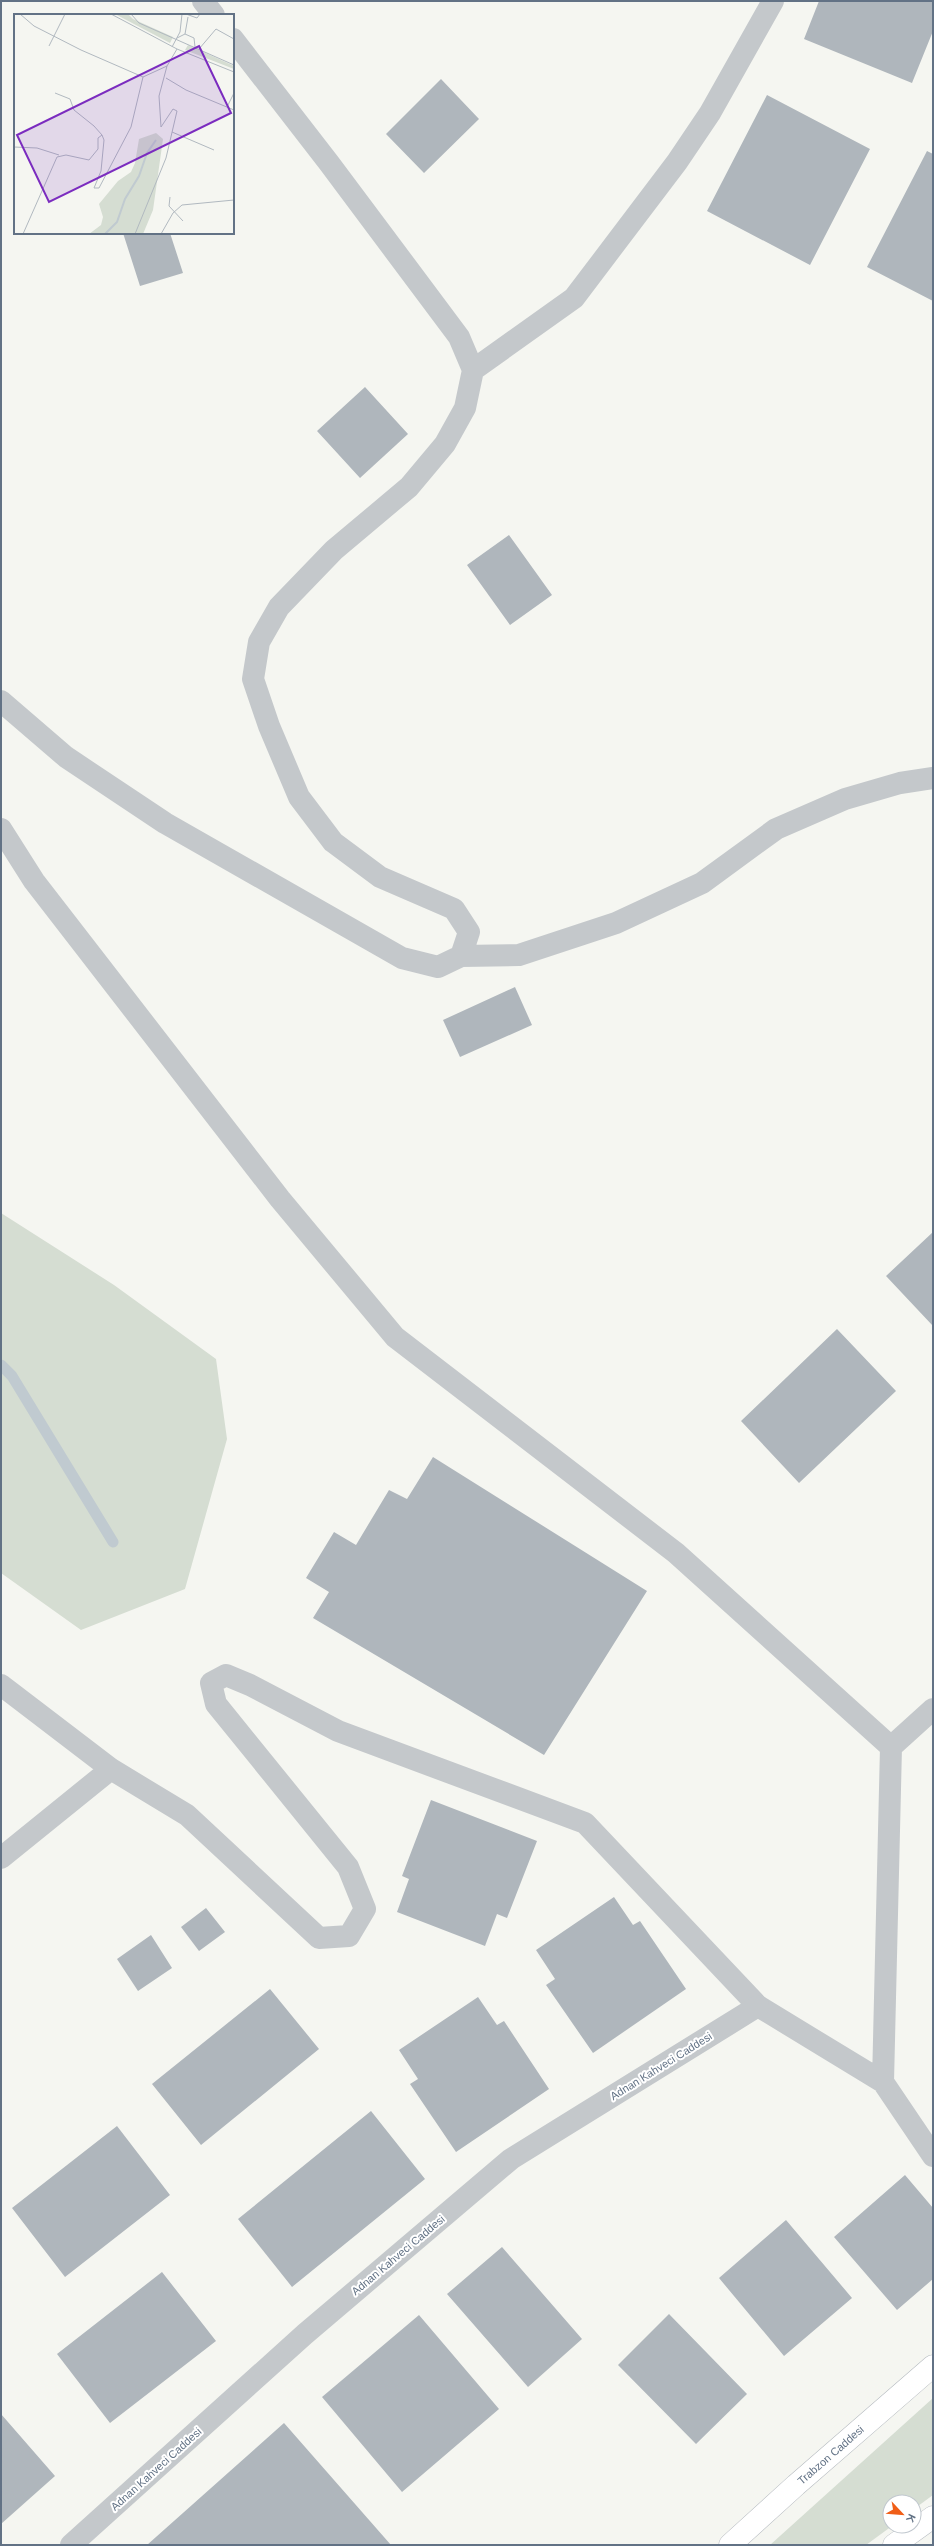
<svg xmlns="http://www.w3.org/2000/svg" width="934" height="2546" font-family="Helvetica,sans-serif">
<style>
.green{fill:#d5ddd2}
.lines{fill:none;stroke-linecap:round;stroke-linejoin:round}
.stream{stroke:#c0cad0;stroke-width:11}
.building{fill:#afb6bc}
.secondary-casing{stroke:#b6bbc0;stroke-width:23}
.minor{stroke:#c4c8cb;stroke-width:22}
.tertiary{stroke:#c4c8cb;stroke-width:22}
.secondary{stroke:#fff;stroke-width:22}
.labels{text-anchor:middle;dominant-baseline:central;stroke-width:4;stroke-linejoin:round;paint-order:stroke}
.street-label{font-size:11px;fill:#627285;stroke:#fff}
.inset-river{fill:none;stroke:#c0cad0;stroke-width:2}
.inset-road{fill:none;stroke:#b1b9c0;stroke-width:1}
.view{fill:#7b2cbf;fill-opacity:0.15;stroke:#7b2cbf;stroke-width:2}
.inset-edge{fill:none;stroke:#627285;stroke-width:2}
</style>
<rect width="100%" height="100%" fill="#f5f6f1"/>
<path class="green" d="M1,1213L114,1285L216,1359L227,1439L185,1589L81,1630L1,1573Z
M933,2398V2495L914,2509V2502H890L892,2526L866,2545H770Z"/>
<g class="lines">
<path class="stream" d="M1,1365L12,1376L113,1542"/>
</g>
<path class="building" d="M819,1H933V31L912,83L804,39Z
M441,79L479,119L424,173L386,134Z
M767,95L870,149L810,265L707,211Z
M927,151L933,154V301L867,267Z
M123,233H170L183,273L140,286Z
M365,387L408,434L360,478L317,431Z
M509,535L552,595L510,625L467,565Z
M515,987L532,1025L460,1057L443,1020Z
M933,1232V1326L886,1276Z
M837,1329L896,1391L799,1483L741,1421Z
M433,1457L647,1591L544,1755L313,1618L329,1592L306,1578L334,1532L356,1545L389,1490L407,1499Z
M431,1800L537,1841L507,1918L497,1914L485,1946L397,1912L409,1879L402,1876Z
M614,1897L633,1925L640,1921L686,1989L593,2053L546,1985L555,1979L536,1950Z
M206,1908L225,1932L199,1951L181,1927Z
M151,1935L172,1968L138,1991L117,1959Z
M270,1989L319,2049L201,2145L152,2084Z
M478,1997L497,2025L504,2021L549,2089L456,2152L410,2084L418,2079L399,2050Z
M371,2111L425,2179L292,2287L238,2219Z
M117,2126L170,2195L65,2277L12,2208Z
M905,2175L933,2208V2279L897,2310L834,2237Z
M786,2220L852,2298L784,2356L719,2278Z
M502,2247L582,2339L528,2387L447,2294Z
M162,2272L216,2341L110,2423L57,2354Z
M669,2314L747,2394L696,2444L618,2365Z
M419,2315L499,2409L402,2492L322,2397Z
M1,2414L55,2476L1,2524Z
M284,2423L391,2545H147Z"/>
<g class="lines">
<g class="secondary-casing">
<g id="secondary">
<path id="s1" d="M730,2545L796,2485L933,2366"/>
<path d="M894,2545L933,2517"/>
</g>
</g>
<path class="minor" d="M203,1L214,15
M473,370L574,298L677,162L710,113L773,1
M1,701L66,757L165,823L402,958L438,967L461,956L469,932L454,909L380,877L333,842L299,797L269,726L253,679L259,642L279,607L334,550L409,487L445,444L465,408L473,370L459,337L329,163L233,39
M1,829L34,881L280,1199L395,1337L676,1553L891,1747
M461,956L519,955L616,923L702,883L776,829L845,799L900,783L933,778
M1,1685L111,1769L187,1815L319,1938L349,1936L365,1909L348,1867L216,1704L211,1683L226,1675L250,1685L338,1731L585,1823L758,2006L883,2082
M933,1709L891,1747L883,2082L933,2156
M1,1858L111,1769"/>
<path class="tertiary" d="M71,2545L305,2334L511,2159L758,2006"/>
<use href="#secondary" class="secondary"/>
</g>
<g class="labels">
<g class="street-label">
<text transform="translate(661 2066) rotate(-32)">Adnan Kahveci Caddesi</text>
<text transform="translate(398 2255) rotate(-40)">Adnan Kahveci Caddesi</text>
<text stroke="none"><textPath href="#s1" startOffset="135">Trabzon Caddesi</textPath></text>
<text transform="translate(156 2469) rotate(-42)">Adnan Kahveci Caddesi</text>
</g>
</g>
<g transform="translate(14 14)">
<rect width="220" height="220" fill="#f5f6f1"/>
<path d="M101,0H114L119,5L159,23L156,29ZM174,31L220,52V55L171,36ZM142,119L149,125L139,196L129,220H75L87,211L89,203L85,190L104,167L117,158L121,149L125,125Z" fill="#d5ddd2"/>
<path class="inset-river" d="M91,220L103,208L111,185L125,162L133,139L142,126"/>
<path class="inset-road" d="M6,0L20,12L67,36L129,63L153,52L163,35M97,0L163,35L220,58M117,0L125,9M172,0L183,4L186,0M125,9L220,51M171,20L174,3M163,24L171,20L180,24L181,33M35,32L51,0M158,33L166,18L168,0M185,35L202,15L220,25M152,64L172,76L220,96M41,79L56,85L60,96L80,112L88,121M213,93L220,79M158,118L200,136M0,133L23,134L45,141M156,183L155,192L169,207M9,220L43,143L52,141L75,146L84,135V124L88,121L90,126L87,157L80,174H85L117,113L129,63M121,220L152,144L163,97L159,95L147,113L145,82L153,52M147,220L159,199L168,191L220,186"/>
<path class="view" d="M185,32L217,99L35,188L3,121Z"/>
<rect width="220" height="220" class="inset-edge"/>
</g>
<rect width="934" height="2546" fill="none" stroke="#627285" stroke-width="4"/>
<g transform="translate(902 2514) rotate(116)"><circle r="19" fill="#ffffff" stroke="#c0c7ce"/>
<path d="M0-3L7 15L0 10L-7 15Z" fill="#f05e17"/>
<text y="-6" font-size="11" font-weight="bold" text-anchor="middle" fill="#627285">K</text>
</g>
</svg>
